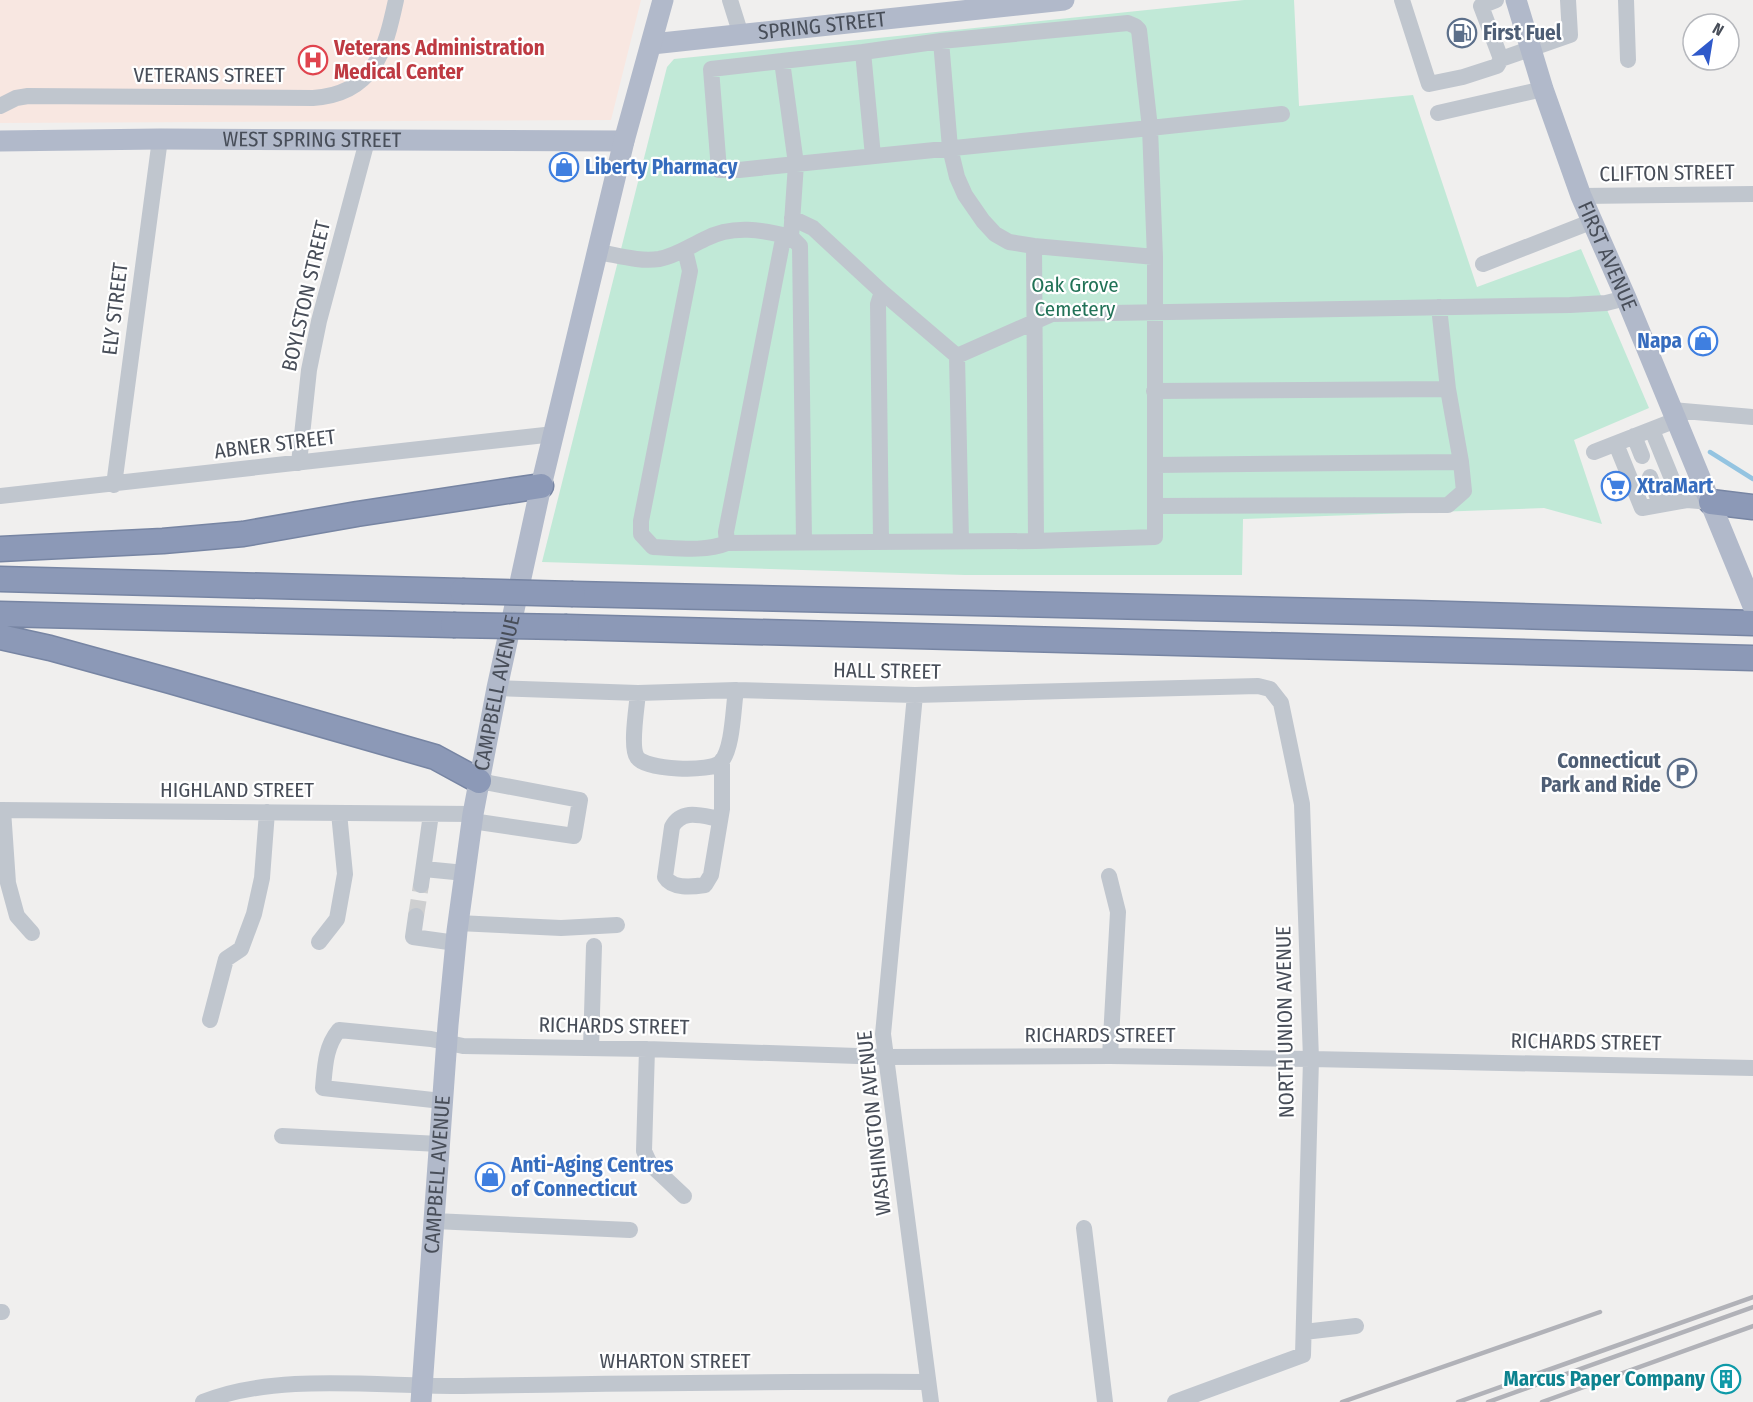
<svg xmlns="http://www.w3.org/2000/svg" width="1753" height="1402" font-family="'Fira Sans Condensed',sans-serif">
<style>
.medical{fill:#f8e7e1}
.green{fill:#c1e9d7}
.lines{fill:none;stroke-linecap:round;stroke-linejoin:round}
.stream{stroke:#94c4e1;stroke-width:4.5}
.minor-tunnel{stroke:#cecfd0;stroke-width:16;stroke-dasharray:16 8;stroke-linecap:butt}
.highway-casing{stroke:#7785a3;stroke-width:27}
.minor{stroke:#c0c6ce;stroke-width:16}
.major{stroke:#b1b9ca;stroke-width:21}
.highway{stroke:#8c99b7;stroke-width:24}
.rail{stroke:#b1b2b8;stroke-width:4.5}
.highway-bridge-casing{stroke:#7785a3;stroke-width:27;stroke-linecap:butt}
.highway-bridge{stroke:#8c99b7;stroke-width:24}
.labels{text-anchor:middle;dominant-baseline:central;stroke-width:4.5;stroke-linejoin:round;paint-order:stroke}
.street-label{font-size:21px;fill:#484e59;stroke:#fff}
.service-label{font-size:21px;font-weight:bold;fill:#4e5e75;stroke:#fff;text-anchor:start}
.health-label{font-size:21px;font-weight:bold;fill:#be3a42;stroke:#fff;text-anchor:start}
.shop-label{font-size:21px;font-weight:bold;fill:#366cbe;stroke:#fff;text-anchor:start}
.park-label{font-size:21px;fill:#227257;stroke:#fff}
.culture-label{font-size:21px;font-weight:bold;fill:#0d838f;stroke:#fff;text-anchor:end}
</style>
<rect width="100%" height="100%" fill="#f0efee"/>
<path class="medical" d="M0,0H641L611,120L0,123Z"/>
<path class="green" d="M1244,0H1294L1299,106L1413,95L1477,287L1581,249L1649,408L1574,440L1602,524L1544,508L1243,519L1242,575H965L542,562L667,67L674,59Z"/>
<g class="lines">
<path class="stream" d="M1710,452L1753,479"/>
<path class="minor-tunnel" d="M416,916L421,885"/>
<g class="highway-casing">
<path id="highway" d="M1711,502L1753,507
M0,549L163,541L243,534L357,514L541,486
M0,579L462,591
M573,594L1414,613L1753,623
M0,614L453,625
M567,627L1753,658
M0,637L50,648L170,681L435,757L479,781"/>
</g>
<path class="minor" d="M730,0L741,35
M1402,0L1429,84L1463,77L1497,66L1501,59
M1496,0L1481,6L1501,59L1570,35L1568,0
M1626,0L1628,60
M782,61L711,69L719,170H739L796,164L782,61L863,52
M0,106L16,98L28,96L313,98C374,94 385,51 396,0
M1438,113L1543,89
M873,156L863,52L941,41
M1581,196L1753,194
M792,218L813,228L882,292L957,356L1052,314L1570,305L1606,303L1626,298
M791,237L782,244L726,532L727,543L1036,541L1155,537V257L1150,128L796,164L791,237L800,246L804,541
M1034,246L1036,541
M685,250L690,271L641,521V534L653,547C677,548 705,552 727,543
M598,252C617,255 639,262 659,259C676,256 690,246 705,239C733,224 763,230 791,237
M1155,257L1034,246L1009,242L995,234L983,221L965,195L957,177L950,148L941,41L1128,23L1135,26L1139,30L1150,128L1282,114
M1483,264L1593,221
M957,356L961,541
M1154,391L1448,389L1439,307
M1672,410L1753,417
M1652,430L1681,501
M1634,436L1642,456
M1616,444L1642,508L1687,500L1711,502
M1594,452L1676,420
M299,463L309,370L319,321L367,141
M1155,465L1461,462L1448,389
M1650,477L1660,504
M114,485L160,139
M0,496L554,434
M1156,506L1448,505L1464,491L1461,462
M881,541L878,304L882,292
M497,688L638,693L736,690L915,695L1258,686L1270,689L1281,703L1302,804L1311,1059L1303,1355L1175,1402
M638,693C637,706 630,747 637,757C644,770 711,773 721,762C733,748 733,709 736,690
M915,695L883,1034L931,1402
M0,810L473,814
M3,810L8,883L17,916L32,933
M720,819C702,816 682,808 672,827L665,877C672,889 692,887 705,885L711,875L722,809V760
M472,821L574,836L580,800L479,781
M424,869L465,873
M1109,876L1118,912L1110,1056
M421,885L431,814
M416,916L413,937L456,943
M458,923L561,928L617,925
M319,942L337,919L345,874L339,813
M210,1020L226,959L241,949L254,914L262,878L267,812
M591,1048L594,946
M647,1049L644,1151L650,1164L684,1196
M442,1101L323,1088C325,1067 325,1047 339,1030L431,1039L463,1046L647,1049L887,1057L1110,1056L1311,1059L1753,1068
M282,1136L439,1144
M434,1221L630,1230
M1084,1228L1105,1402
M0,1312H2
M1304,1332L1356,1326
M203,1402C273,1373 375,1386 451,1386C610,1384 769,1381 928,1382"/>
<g class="major">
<path id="s1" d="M1516,0L1543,89L1581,196L1626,298L1753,606"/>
<path id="s2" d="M652,44L1064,0"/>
<path id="s3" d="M0,141L160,139L624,141"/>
<path id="s4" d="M421,1402L448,1025L457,931L473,814L497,688L541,486L624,141L663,0"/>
</g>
<use href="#highway" class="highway"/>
<path class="rail" d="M1342,1402L1600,1312
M1458,1402L1753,1297
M1488,1402L1753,1307
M1542,1402L1753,1326"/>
<g class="highway-bridge-casing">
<path id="highway-bridge" d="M462,591L573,594
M453,625L567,627"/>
</g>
<use href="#highway-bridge" class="highway-bridge"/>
</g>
<defs>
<g id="fuel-ring" transform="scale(1.5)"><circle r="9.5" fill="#fff" stroke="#5c6f8a" stroke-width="1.5"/><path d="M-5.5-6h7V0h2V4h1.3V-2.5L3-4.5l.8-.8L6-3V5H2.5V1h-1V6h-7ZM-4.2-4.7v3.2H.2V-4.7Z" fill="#5c6f8a"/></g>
<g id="hospital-ring" transform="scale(1.5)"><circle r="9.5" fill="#fff" stroke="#e0444e" stroke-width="1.5"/><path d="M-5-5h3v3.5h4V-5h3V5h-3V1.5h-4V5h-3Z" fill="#e0444e"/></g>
<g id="shop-ring" transform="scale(1.5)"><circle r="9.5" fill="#fff" stroke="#3f7fe0" stroke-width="1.5"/><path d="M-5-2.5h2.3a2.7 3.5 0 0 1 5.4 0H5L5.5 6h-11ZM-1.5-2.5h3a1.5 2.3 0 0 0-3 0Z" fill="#3f7fe0"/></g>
<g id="supermarket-ring" transform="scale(1.5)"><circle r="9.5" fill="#fff" stroke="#3f7fe0" stroke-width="1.5"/><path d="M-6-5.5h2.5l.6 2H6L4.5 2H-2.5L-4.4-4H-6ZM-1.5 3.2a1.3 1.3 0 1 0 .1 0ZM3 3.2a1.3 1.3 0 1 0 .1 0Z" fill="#3f7fe0"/></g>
<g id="parking-ring" transform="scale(1.5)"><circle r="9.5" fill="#fff" stroke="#5c6f8a" stroke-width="1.5"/><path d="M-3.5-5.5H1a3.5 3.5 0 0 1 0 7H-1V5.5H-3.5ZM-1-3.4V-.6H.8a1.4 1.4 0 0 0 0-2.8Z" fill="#5c6f8a"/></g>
<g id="building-ring" transform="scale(1.5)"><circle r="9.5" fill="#fff" stroke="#0f9aa8" stroke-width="1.5"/><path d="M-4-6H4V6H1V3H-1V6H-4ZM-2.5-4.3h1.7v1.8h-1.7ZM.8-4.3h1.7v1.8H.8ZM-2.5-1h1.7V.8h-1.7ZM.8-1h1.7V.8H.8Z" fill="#0f9aa8"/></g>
</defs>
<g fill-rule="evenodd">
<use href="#fuel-ring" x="1462" y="33"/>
<use href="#hospital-ring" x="313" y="60"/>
<use href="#shop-ring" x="564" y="167"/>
<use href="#shop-ring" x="1703" y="341"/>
<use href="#supermarket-ring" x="1616" y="486"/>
<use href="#parking-ring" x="1682" y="773"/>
<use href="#shop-ring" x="490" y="1177"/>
<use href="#building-ring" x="1726" y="1379"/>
</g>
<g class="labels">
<g class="street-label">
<text stroke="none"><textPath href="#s2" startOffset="171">SPRING STREET</textPath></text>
<text x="209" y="75">VETERANS STREET</text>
<text stroke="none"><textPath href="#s3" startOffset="312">WEST SPRING STREET</textPath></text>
<text transform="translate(1667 173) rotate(-1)">CLIFTON STREET</text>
<text stroke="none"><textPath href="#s1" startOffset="272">FIRST AVENUE</textPath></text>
<text transform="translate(306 296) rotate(-77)">BOYLSTON STREET</text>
<text transform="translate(115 309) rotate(-83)">ELY STREET</text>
<text transform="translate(275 444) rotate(-7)">ABNER STREET</text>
<text transform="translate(887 671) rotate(1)">HALL STREET</text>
<text stroke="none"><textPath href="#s4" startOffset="714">CAMPBELL AVENUE</textPath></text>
<text x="237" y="790">HIGHLAND STREET</text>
<text transform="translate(1285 1022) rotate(-91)">NORTH UNION AVENUE</text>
<text transform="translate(614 1026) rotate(1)">RICHARDS STREET</text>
<text x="1100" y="1035">RICHARDS STREET</text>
<text transform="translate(1586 1042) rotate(1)">RICHARDS STREET</text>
<text transform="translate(874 1123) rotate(-96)">WASHINGTON AVENUE</text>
<text stroke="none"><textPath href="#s4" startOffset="228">CAMPBELL AVENUE</textPath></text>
<text x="675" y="1361">WHARTON STREET</text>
</g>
<g class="service-label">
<text x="1483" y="33">First Fuel</text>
<text x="1661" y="761" text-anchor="end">Connecticut<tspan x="1661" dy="24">Park and Ride</tspan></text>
</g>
<g class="health-label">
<text x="334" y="48">Veterans Administration<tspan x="334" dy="24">Medical Center</tspan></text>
</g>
<g class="shop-label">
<text x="585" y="167">Liberty Pharmacy</text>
<text x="1682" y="341" text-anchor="end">Napa</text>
<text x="1637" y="486">XtraMart</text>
<text x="511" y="1165">Anti-Aging Centres<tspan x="511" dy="24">of Connecticut</tspan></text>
</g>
<g class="park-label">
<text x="1075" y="285">Oak Grove<tspan x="1075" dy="24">Cemetery</tspan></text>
</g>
<g class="culture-label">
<text x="1705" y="1379">Marcus Paper Company</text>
</g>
</g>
<g transform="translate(1711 42) rotate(30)"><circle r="28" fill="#ffffff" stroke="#b6b8bd" stroke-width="1.5"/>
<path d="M0-4.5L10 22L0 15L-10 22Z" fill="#2f59ca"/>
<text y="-9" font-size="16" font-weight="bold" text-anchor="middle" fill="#484e59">N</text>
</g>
</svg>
